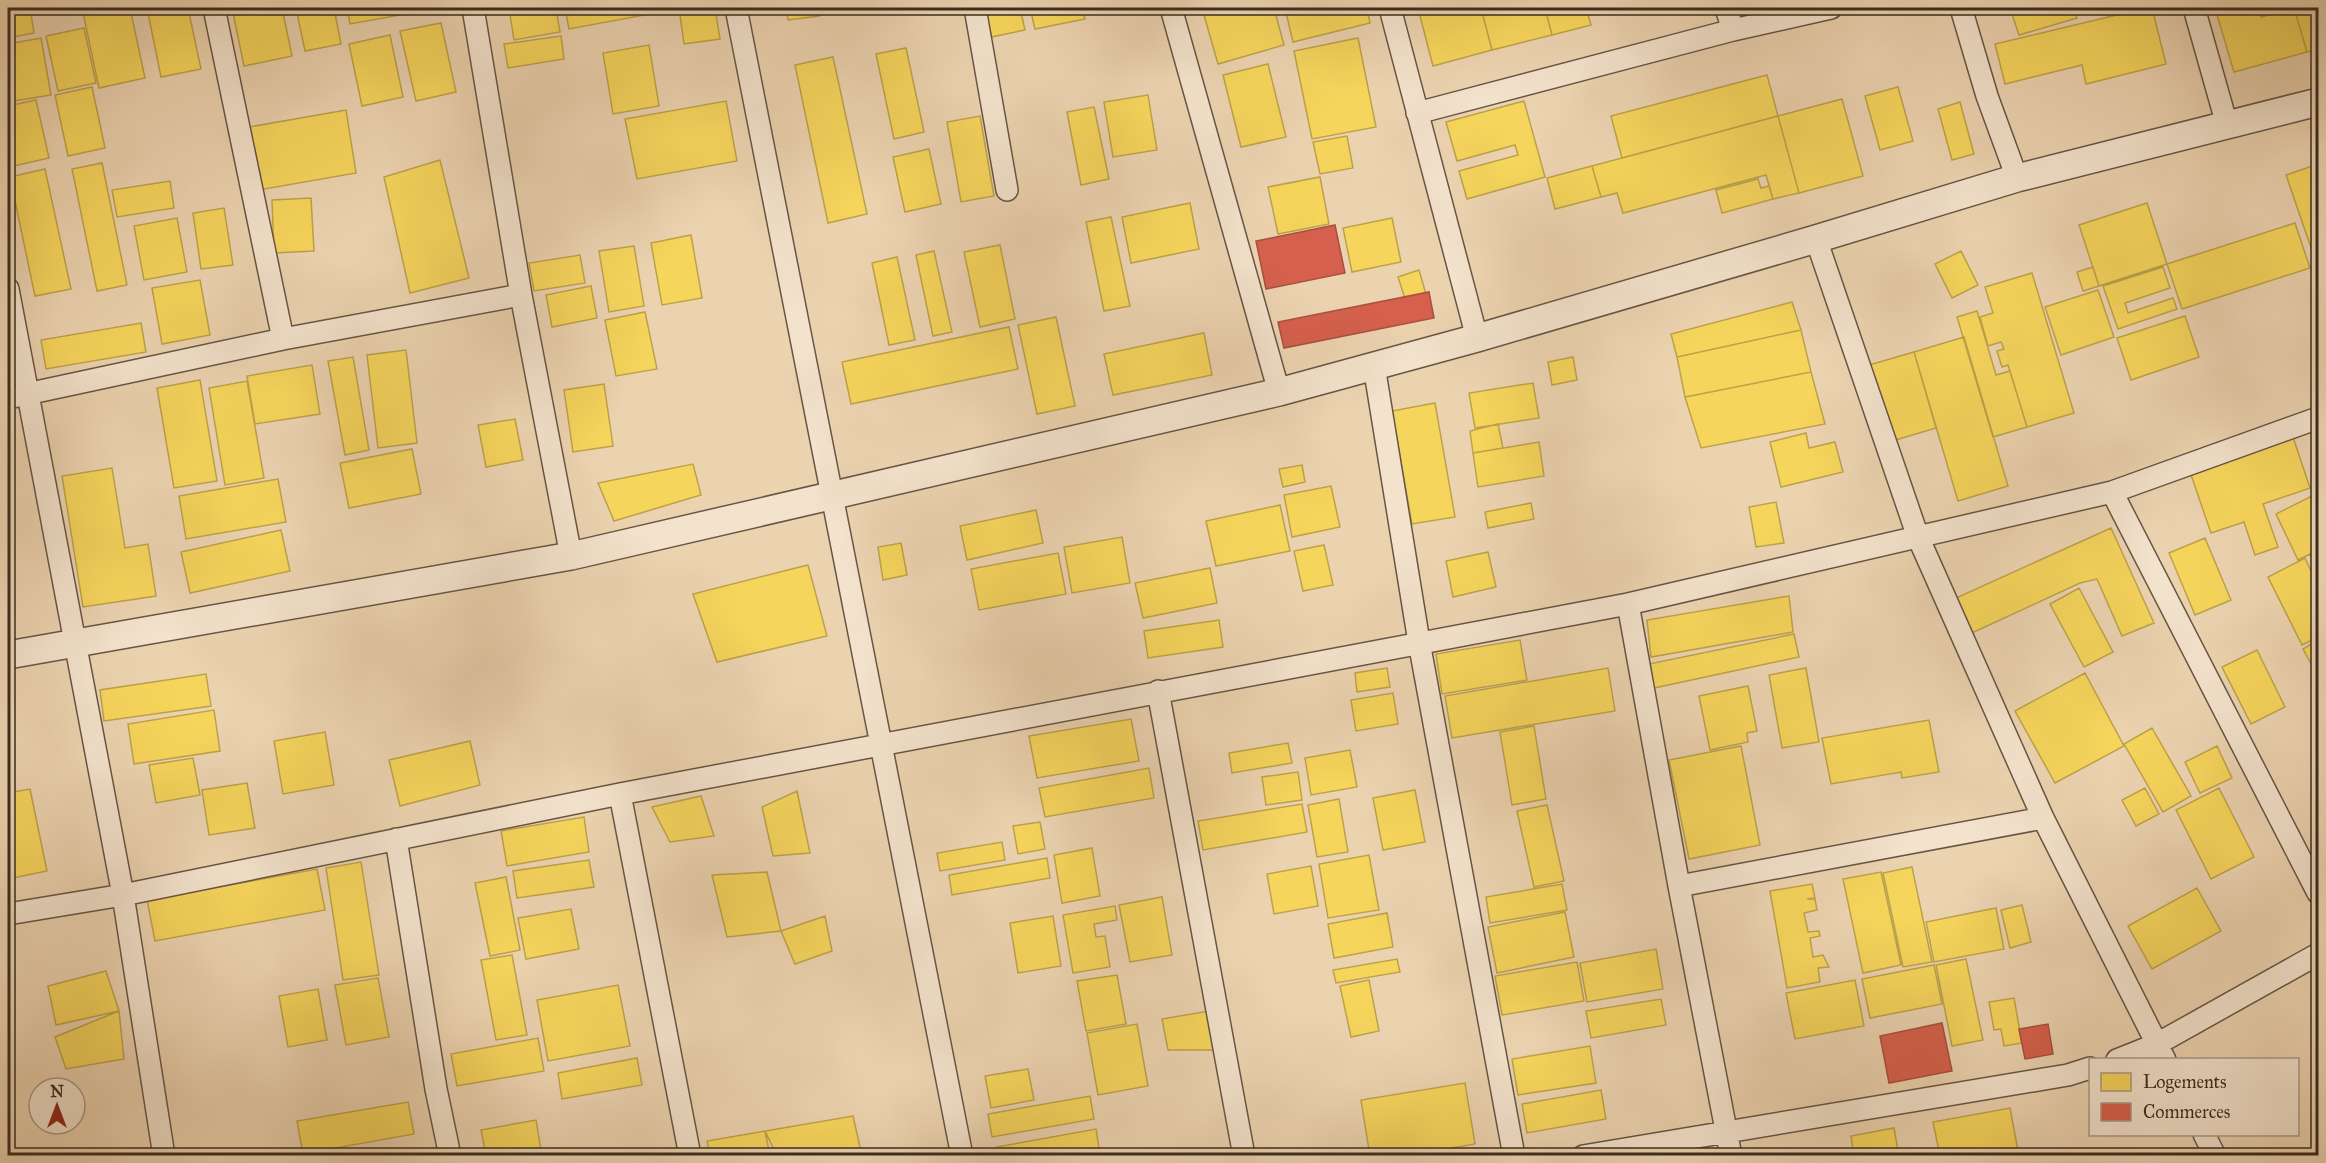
<svg xmlns="http://www.w3.org/2000/svg" width="2326" height="1163" font-family="'IM FELL Great Primer',serif">
<style>
.homes{fill:#f6d55c;stroke:#bda24a;stroke-width:1.5}
.shops{fill:#d6604d;stroke:#a75040;stroke-width:1.5}
.lines{fill:none;stroke-linecap:round;stroke-linejoin:round}
.minor-casing{stroke:#665644;stroke-width:24}
.tertiary-casing{stroke:#665644;stroke-width:30}
.minor{stroke:#f3e2cc;stroke-width:21}
.tertiary{stroke:#f3e2cc;stroke-width:27}
</style>
<rect width="100%" height="100%" fill="#ecd3b0"/>
<filter id="stains"><feTurbulence type="fractalNoise" baseFrequency=".00333" numOctaves="4"/><feColorMatrix values="0 0 0 0 .2 0 0 0 0 .09 0 0 0 0 .02 0 0 0 .5 -.17"/></filter>
<radialGradient id="worn" r=".72"><stop offset=".6" stop-color="#630" stop-opacity="0"/><stop offset="1" stop-color="#630" stop-opacity=".3"/></radialGradient>
<path class="homes" d="M8,8H30L34,33L8,38Z
M82,8H130L145,78L99,88Z
M147,8H188L201,69L161,77Z
M232,8H282L292,56L244,66Z
M296,8H334L341,44L305,51Z
M347,8H439L350,24Z
M509,8H556L560,32L514,40Z
M565,8H660L661,12L569,29Z
M679,8H715L720,39L684,44Z
M786,8H817L819,16L788,20Z
M984,8H1020L1025,30L991,37Z
M1030,8H1082L1085,19L1035,29Z
M1095,8H1124L1096,13Z
M1202,8H1274L1284,45L1218,64Z
M1285,8H1367L1370,23L1293,42Z
M1418,8H1481L1492,50L1433,66Z
M1481,8H1545L1552,35L1492,50Z
M1545,8H1586L1591,25L1552,35Z
M2010,8H2073L2077,18L2019,35Z
M2146,8H2152L2166,64L2086,84L2082,65L2005,84L1995,44Z
M2215,8H2258L2261,17L2294,8L2307,52L2234,72Z
M2294,8H2318V49L2307,52Z
M441,23L456,92L416,101L400,31Z
M84,28L96,83L58,91L46,36Z
M390,35L403,97L362,106L349,44Z
M561,36L564,59L508,68L504,44Z
M41,38L51,95L8,102V44Z
M1358,38L1376,127L1312,139L1294,51Z
M649,45L659,106L613,114L603,53Z
M906,48L924,132L894,139L876,54Z
M833,57L867,214L828,223L795,65Z
M1268,64L1286,137L1241,147L1223,75Z
M1767,75L1778,116L1622,158L1611,116Z
M92,87L105,148L68,156L55,95Z
M1898,87L1913,141L1880,150L1865,96Z
M1148,95L1157,150L1113,157L1104,102Z
M1842,99L1863,176L1799,193L1778,116Z
M36,100L49,158L9,167L8,106Z
M726,101L737,161L637,179L625,119Z
M1524,101L1545,177L1467,199L1459,171L1518,155L1515,145L1457,161L1446,122Z
M1960,102L1974,154L1952,160L1938,109Z
M1094,107L1109,179L1081,185L1067,112Z
M346,110L356,173L259,190L249,127Z
M980,116L994,196L961,202L947,122Z
M1778,116L1799,193L1773,199L1766,175L1623,213L1617,193L1601,197L1592,166Z
M1347,136L1353,168L1320,174L1313,142Z
M929,149L941,204L905,212L893,157Z
M440,160L469,278L410,293L384,177Z
M102,163L127,285L97,291L72,169Z
M2318,164V268L2286,175Z
M1592,166L1601,197L1555,209L1547,178Z
M45,169L71,289L35,296L10,177Z
M1320,177L1329,224L1278,234L1268,187Z
M1758,179L1761,188L1769,186L1773,199L1722,213L1716,190Z
M170,181L174,208L117,217L112,190Z
M311,198L314,251L274,253L272,200Z
M1190,203L1199,249L1131,263L1122,217Z
M2147,203L2167,264L2099,286L2079,225Z
M224,208L233,265L201,269L193,213Z
M1111,217L1130,306L1104,311L1086,222Z
M177,218L187,272L144,280L134,226Z
M1392,218L1401,262L1352,272L1343,228Z
M2295,223L2310,268L2182,309L2167,264Z
M691,235L702,298L662,305L651,243Z
M1000,245L1015,319L980,327L964,252Z
M634,246L644,306L609,312L599,251Z
M934,251L952,332L933,336L916,255Z
M1961,251L1978,285L1952,298L1935,264Z
M580,255L585,283L534,291L529,263Z
M897,257L915,340L889,345L872,263Z
M2093,267L2099,286L2083,291L2077,272Z
M2163,267L2170,288L2125,303L2128,313L2173,298L2177,309L2118,329L2103,286Z
M1419,270L1428,301L1408,308L1398,277Z
M2032,273L2074,413L2027,427L2008,365L2002,367L1997,351L2004,349L2001,342L1988,346L1980,317L1993,313L1985,287Z
M200,280L210,335L162,344L152,288Z
M591,286L597,318L552,327L546,295Z
M2098,290L2114,337L2061,355L2045,307Z
M1792,302L1801,330L1677,357L1671,334Z
M1977,311L1996,375L2010,371L2027,427L1993,437L1957,317Z
M645,312L657,369L616,376L605,320Z
M2185,316L2199,357L2131,380L2117,338Z
M1056,317L1075,406L1037,414L1018,325Z
M141,323L146,352L46,369L41,340Z
M1009,327L1018,369L851,404L842,362Z
M1801,330L1811,372L1685,397L1677,357Z
M1204,333L1212,375L1113,395L1104,354Z
M1964,337L2008,486L1958,501L1914,352Z
M406,350L417,443L378,448L367,355Z
M1914,352L1936,428L1892,441L1869,365Z
M353,357L369,450L345,455L328,361Z
M1573,357L1577,380L1552,385L1548,362Z
M312,365L320,414L255,424L247,376Z
M1811,372L1825,424L1701,448L1685,397Z
M200,380L217,481L174,488L157,388Z
M247,381L264,478L225,485L209,388Z
M1533,383L1539,418L1475,428L1469,393Z
M604,384L613,446L573,452L564,390Z
M1435,403L1455,517L1412,524L1392,411Z
M515,419L523,460L486,467L478,425Z
M1498,424L1503,448L1473,453L1470,431Z
M1806,433L1809,448L1835,442L1843,472L1781,487L1770,442Z
M2292,434L2310,488L2263,504L2278,547L2255,555L2244,522L2211,533L2189,469Z
M1539,442L1544,476L1478,487L1473,453Z
M412,449L421,494L349,508L340,463Z
M693,464L701,495L614,521L598,483Z
M1302,465L1305,482L1283,487L1279,469Z
M112,468L125,548L148,544L156,596L83,607L62,476Z
M278,479L286,522L186,539L179,496Z
M1331,486L1340,527L1292,537L1284,495Z
M2314,495L2318,503V572L2310,554L2298,560L2276,514Z
M1776,502L1784,543L1756,547L1749,507Z
M1531,503L1534,519L1488,528L1485,512Z
M1280,505L1290,551L1216,566L1206,521Z
M1036,510L1043,543L967,560L960,526Z
M2111,528L2154,623L2122,636L2097,579L2080,583L1972,633L1956,598Z
M281,530L290,571L190,593L181,552Z
M1122,537L1130,583L1072,593L1064,547Z
M2205,538L2231,600L2195,615L2169,553Z
M901,543L907,575L883,580L878,547Z
M1324,545L1333,585L1303,591L1294,551Z
M1488,552L1496,587L1453,597L1446,561Z
M1058,553L1066,594L979,610L971,569Z
M2305,558L2318,586V637L2302,645L2268,577Z
M808,565L827,636L717,662L693,594Z
M1210,568L1217,603L1143,618L1135,583Z
M2079,588L2113,652L2084,667L2050,604Z
M1789,596L1793,632L1651,657L1647,620Z
M1219,620L1223,647L1148,658L1144,631Z
M1794,634L1799,657L1654,688L1649,664Z
M1520,640L1527,680L1442,694L1436,654Z
M2318,640V677L2303,649Z
M2257,650L2285,707L2251,724L2222,667Z
M1387,668L1390,687L1357,692L1355,673Z
M1608,668L1615,711L1452,738L1445,696Z
M1806,668L1819,742L1782,748L1769,675Z
M2085,673L2124,746L2055,783L2015,711Z
M206,674L211,706L104,721L100,690Z
M1748,686L1757,731L1747,733L1748,742L1710,750L1699,696Z
M1393,693L1398,724L1356,731L1351,700Z
M214,710L220,751L134,764L128,724Z
M1131,719L1139,761L1037,778L1029,736Z
M1929,720L1939,772L1902,778L1901,772L1831,784L1822,738Z
M1534,726L1546,799L1512,805L1500,732Z
M2152,728L2191,796L2163,812L2124,744Z
M325,732L334,785L283,794L274,741Z
M470,741L480,785L400,806L389,760Z
M1288,743L1292,763L1232,773L1229,753Z
M1741,746L1760,845L1689,859L1669,760Z
M2217,746L2232,778L2200,793L2185,762Z
M1350,750L1357,787L1311,795L1305,758Z
M193,758L200,795L156,803L149,765Z
M1149,768L1154,798L1045,817L1039,788Z
M1298,772L1302,800L1266,805L1262,777Z
M247,783L255,828L209,835L202,790Z
M2145,788L2159,814L2136,826L2122,800Z
M2219,788L2254,857L2211,879L2176,810Z
M30,789L47,871L8,879V793Z
M1415,790L1425,842L1383,850L1373,798Z
M797,791L810,853L773,856L762,807Z
M701,796L714,836L670,842L652,807Z
M1339,799L1348,852L1317,857L1308,805Z
M1302,804L1307,832L1203,850L1198,821Z
M1547,805L1564,881L1534,887L1517,811Z
M584,817L589,852L507,866L501,831Z
M1040,822L1045,849L1018,854L1013,826Z
M1002,842L1005,860L940,871L937,853Z
M1092,848L1100,896L1062,903L1054,855Z
M1369,855L1379,910L1328,918L1319,864Z
M1047,858L1050,878L952,895L949,875Z
M589,860L594,887L517,898L513,871Z
M361,862L379,975L343,980L326,868Z
M1311,866L1318,906L1274,914L1267,874Z
M1912,867L1932,962L1903,967L1883,873Z
M317,869L325,910L155,941L147,900Z
M767,872L781,931L727,937L712,875Z
M1881,872L1901,965L1863,973L1843,879Z
M506,877L520,950L490,956L475,883Z
M1562,884L1567,910L1490,923L1486,897Z
M1812,884L1815,898L1807,899H1815L1817,910L1804,913L1808,932L1819,931L1820,936L1810,938L1813,957L1823,955L1829,967L1818,968L1820,982L1787,988L1770,891Z
M2197,888L2221,931L2152,969L2128,926Z
M1162,897L1172,955L1130,962L1119,905Z
M2022,905L2031,942L2010,948L2001,910Z
M1115,906L1117,920L1094,924L1096,937L1105,936L1110,967L1073,973L1063,915Z
M1996,908L2004,949L1934,962L1926,922Z
M571,909L579,949L526,959L518,918Z
M1565,912L1574,957L1497,973L1488,927Z
M1387,913L1393,947L1334,958L1328,924Z
M825,916L832,951L795,964L781,931Z
M1053,916L1061,966L1018,973L1010,923Z
M1656,949L1663,989L1587,1002L1580,963Z
M512,955L527,1035L496,1040L481,960Z
M1397,959L1400,972L1336,983L1333,970Z
M1966,959L1983,1040L1952,1046L1936,965Z
M1577,962L1584,1001L1502,1015L1495,976Z
M1934,965L1942,1004L1870,1018L1862,979Z
M106,971L119,1011L56,1025L48,986Z
M1117,975L1126,1024L1086,1031L1077,981Z
M378,978L389,1037L346,1045L335,985Z
M1369,980L1379,1031L1351,1037L1340,986Z
M1855,980L1864,1026L1795,1039L1786,993Z
M618,985L630,1046L548,1061L537,1000Z
M318,989L327,1040L288,1047L279,996Z
M2014,998L2022,1043L2004,1046L2001,1029L1994,1030L1989,1002Z
M1661,999L1666,1025L1591,1038L1586,1011Z
M119,1011L124,1059L66,1069L55,1037Z
M1209,1011L1214,1050H1168L1162,1019Z
M1137,1024L1148,1086L1098,1095L1087,1033Z
M538,1038L544,1071L457,1086L451,1054Z
M1590,1046L1596,1083L1518,1095L1512,1059Z
M637,1058L642,1085L562,1099L558,1073Z
M1028,1069L1034,1100L991,1108L985,1076Z
M1465,1083L1475,1144L1405,1156H1370L1361,1100Z
M1601,1090L1606,1119L1527,1133L1522,1104Z
M1090,1096L1094,1119L992,1137L988,1114Z
M408,1102L414,1134L303,1154L297,1121Z
M2010,1108L2019,1156H1940L1933,1122Z
M853,1116L862,1156H777L765,1131Z
M536,1120L542,1156H486L481,1130Z
M1894,1128L1899,1156H1854L1851,1136Z
M1096,1129L1100,1154L999,1156L997,1147Z
M765,1131L770,1156H710L707,1141Z"/>
<path class="shops" d="M1335,225L1345,273L1266,289L1256,241Z
M1429,292L1434,318L1284,348L1278,322Z
M1942,1023L1952,1071L1889,1083L1880,1036Z
M2048,1024L2053,1054L2025,1059L2019,1029Z"/>
<g class="lines">
<g class="minor-casing">
<path id="minor" d="M214,8L283,339
M473,8L521,295L571,556
M736,8C813,390 885,773 962,1156
M975,8L1007,190
M1171,8L1279,392
M1390,8L1477,338
M1726,8L1733,30
M1961,8L1987,96L2017,178
M2194,8L2227,125
M1417,113L1733,30L1831,8
M1816,239L1918,537L2043,818L2165,1060
M8,289L123,895L164,1156
M1374,366L1419,642L1514,1156
M8,398L283,339L521,295
M2112,492L2318,893
M1628,604L1679,886L1731,1156
M1158,691L1244,1156
M620,794L690,1156
M396,839L436,1089L450,1156
M1679,886L2043,818
M8,914L123,895L620,794L1628,604L2112,492L2318,418
M2117,1060L2157,1044L2318,954
M2204,1134L2215,1156
M1583,1156L2068,1075L2090,1068"/>
</g>
<g class="tertiary-casing">
<path id="tertiary" d="M8,655L571,556L1279,392L1477,338L1816,239L2017,178L2318,102"/>
</g>
<use href="#minor" class="minor"/>
<use href="#tertiary" class="tertiary"/>
</g>
<rect width="2326" height="1163" fill="none" stroke="#ecd3b0" stroke-width="30"/>
<rect x="9" y="9" width="2308" height="1145" fill="none" stroke="#392c20" stroke-width="3"/>
<rect x="15" y="15" width="2296" height="1133" fill="none" stroke="#392c20" stroke-width="1.5"/>
<rect x="2089" y="1058" width="210" height="78" fill="#f3e2cc" stroke="#a99987" stroke-width="1.5"/>
<rect x="2101" y="1073" width="30" height="18" fill="#f6d55c" stroke="#a99987" stroke-width="1.5"/>
<text x="2143" y="1088" font-size="18" fill="#392c20">Logements</text>
<rect x="2101" y="1103" width="30" height="18" fill="#d6604d" stroke="#a99987" stroke-width="1.5"/>
<text x="2143" y="1118" font-size="18" fill="#392c20">Commerces</text>
<g transform="translate(57 1106)"><circle r="28" fill="#f3e2cc" stroke="#a99987" stroke-width="1.5"/>
<path d="M0-4.5L10 22L0 15L-10 22Z" fill="#8f2418"/>
<text y="-9" font-size="16" font-weight="bold" text-anchor="middle" fill="#392c20">N</text>
</g>
<rect width="100%" height="100%" filter="url(#stains)"/>
<rect width="100%" height="100%" fill="url(#worn)"/>
</svg>
